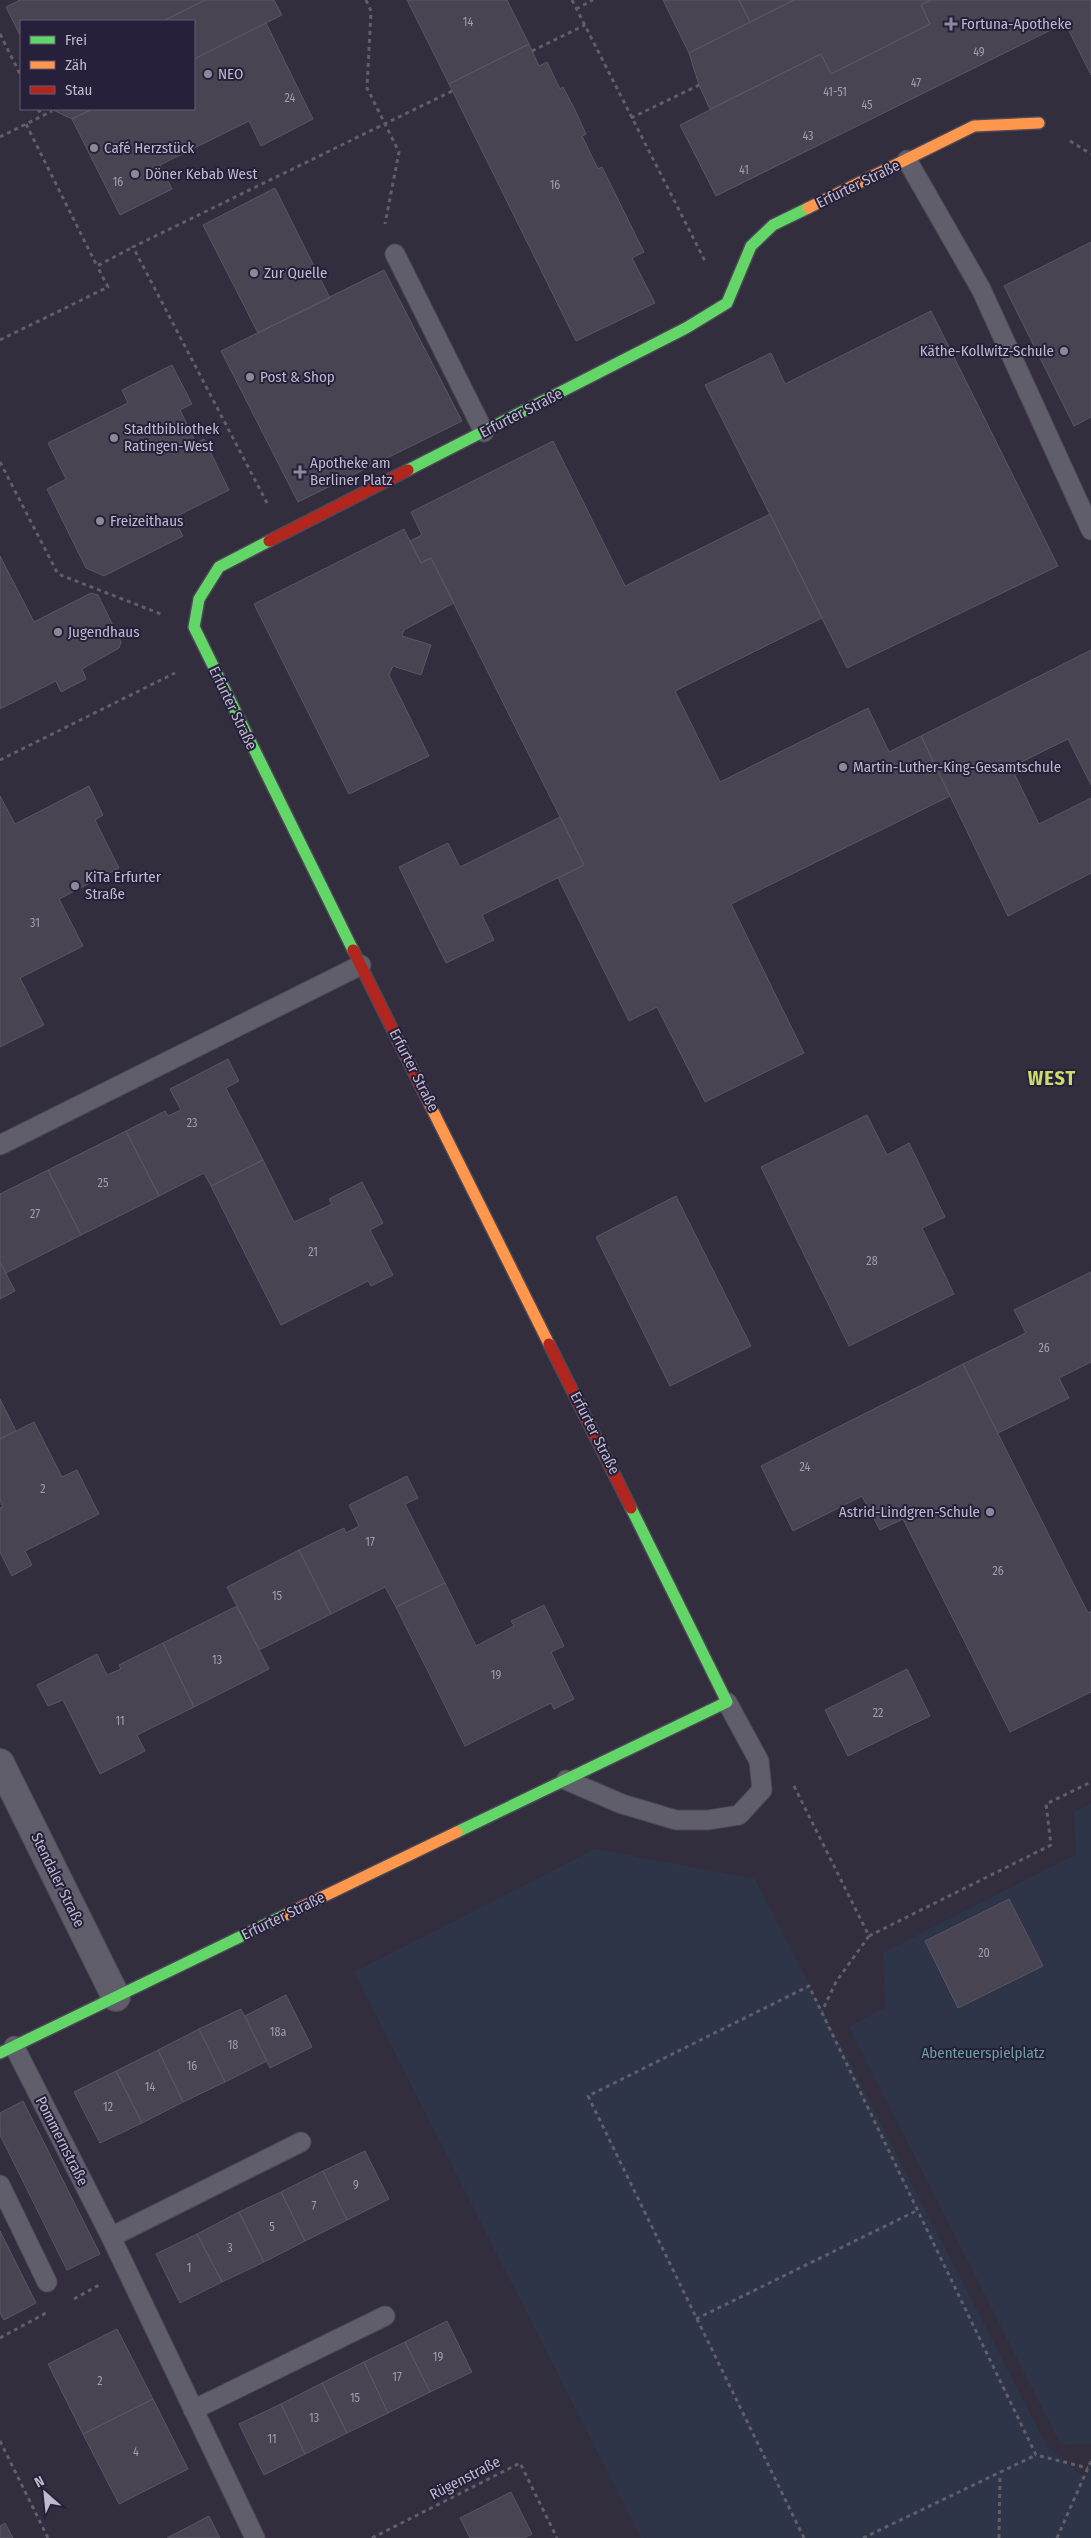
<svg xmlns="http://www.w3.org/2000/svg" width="1091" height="2538" font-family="'Fira Sans Condensed',sans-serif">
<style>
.green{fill:#2e3549}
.building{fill:#484452;stroke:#5a5665}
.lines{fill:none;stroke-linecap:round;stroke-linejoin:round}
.lane-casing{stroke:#4c4955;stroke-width:21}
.street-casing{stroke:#4c4955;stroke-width:30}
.fast-casing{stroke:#4d4957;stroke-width:14}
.slow-casing{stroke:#4d4957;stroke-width:14}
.jam-casing{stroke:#4d4957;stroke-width:14}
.path{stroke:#605e6a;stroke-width:3;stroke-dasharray:4 4;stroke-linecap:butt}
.lane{stroke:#615e6b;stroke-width:19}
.street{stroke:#615e6b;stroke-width:28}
.fast{stroke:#63d668;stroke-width:11}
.slow{stroke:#ff974d;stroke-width:11}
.jam{stroke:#b3261e;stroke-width:11}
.poi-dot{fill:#8e889b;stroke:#26203a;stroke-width:2}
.labels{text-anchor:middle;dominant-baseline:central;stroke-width:4;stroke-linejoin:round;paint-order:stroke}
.number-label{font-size:12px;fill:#a19cae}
.poi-label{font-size:15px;fill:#bfb9cd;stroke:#26203a;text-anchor:start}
.street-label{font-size:15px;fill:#bfb9cd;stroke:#26203a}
.park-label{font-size:15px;fill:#6f9f9a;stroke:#26203a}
.district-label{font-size:20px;font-weight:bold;letter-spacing:1px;fill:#ceda67;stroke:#26203a}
</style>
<rect width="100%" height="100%" fill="#322e3e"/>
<path class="green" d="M1091,1803V2444L1061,2445L849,2027L886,2007L883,1953L1076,1854L1074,1812Z
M595,1849L755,1879L1047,2446L1085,2478L1091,2464V2538H641L354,1972Z"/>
<path class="building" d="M20,0H205L163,21H21V37L6,7Z
M205,0H274L282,15L194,59V21H163Z
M407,0H507L529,44L449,84Z
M663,0H739L750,22L689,53Z
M739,0H794L750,22Z
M794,0H931L921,5L930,24L831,74L821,54L710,109L699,85L689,53Z
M931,0H1091V75L1065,23L716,196L680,125L821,54L831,74L930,24L921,5Z
M266,23L313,119L261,146L249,121L160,165L172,189L120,215L72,119L93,109H194V59Z
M529,44L539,66L547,62L560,89L563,87L575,110L586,134L582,136L598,169L602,167L644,252L632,258L655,303L576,341L449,84Z
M51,109H93L72,119Z
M275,188L330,298L258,333L203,225Z
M1091,242V417L1074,426L1004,286Z
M384,270L462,421L298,502L221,351Z
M931,311L1058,566L847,668L705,385L771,353L785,384Z
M172,365L192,404L180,410L196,443L204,439L229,490L173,518L183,536L104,576L86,568L47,489L66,479L48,443L128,403L122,390Z
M553,441L625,586L770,514L822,618L675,691L720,782L868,708L889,752L921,736L950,796L731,904L804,1053L705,1102L657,1007L629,1021L558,878L584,865L431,558L421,563L410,541L422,535L411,512Z
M404,529L421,563L431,558L454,603L404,630L402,636L431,645L421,675L393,666L389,675L429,756L349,794L254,604Z
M0,556L34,622L91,593L98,595L121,642L119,648L82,669L86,679L61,692L56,681L0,709Z
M1091,650V785L1068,739L1011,767L1039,824L1091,798V873L1008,916L921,736Z
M89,786L103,815L95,820L119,868L59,899L83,946L20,978L44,1025L0,1047V796L15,824Z
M560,817L584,865L482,915L494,940L446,963L399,867L448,843L460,867Z
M228,1059L239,1081L226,1088L263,1160L211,1186L204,1173L159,1196L126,1131L165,1111L168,1116L181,1110L170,1089Z
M867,1115L887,1155L909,1143L945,1217L922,1228L954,1294L849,1346L761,1167Z
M126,1131L159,1196L81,1235L48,1170Z
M263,1160L294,1222L332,1204L329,1199L362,1182L383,1223L370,1230L393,1275L371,1286L368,1281L281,1325L211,1186Z
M48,1170L81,1235L6,1273L0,1262V1194Z
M676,1196L751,1346L670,1386L596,1237Z
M0,1262L15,1291L0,1299Z
M1091,1272V1362L1059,1378L1069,1398L998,1433L963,1364L1026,1333L1014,1310Z
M963,1364L1088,1613L1091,1611V1692L1010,1732L903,1519L880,1530L862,1496L793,1531L761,1466Z
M0,1399L16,1431L0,1439Z
M34,1422L62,1477L77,1470L99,1514L25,1551L32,1565L12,1576L0,1552V1508L3,1507L0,1501V1439Z
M407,1476L418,1498L405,1504L445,1583L396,1607L385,1587L331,1614L299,1550L344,1528L346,1533L359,1526L349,1505Z
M299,1550L331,1614L259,1650L227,1587Z
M445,1583L476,1646L514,1626L511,1621L544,1605L564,1646L551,1652L574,1699L554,1709L551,1703L465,1746L396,1607Z
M237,1606L269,1669L194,1707L163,1643Z
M163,1643L194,1707L137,1735L145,1751L100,1774L63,1700L48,1706L37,1685L97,1654L107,1675L121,1669L119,1665Z
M907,1669L930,1716L848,1756L825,1710Z
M1009,1899L1043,1966L958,2008L925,1941Z
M286,1995L312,2047L270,2068L245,2016Z
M241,2009L267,2061L225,2082L199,2029Z
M199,2029L225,2082L183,2102L158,2050Z
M158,2050L183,2102L142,2123L116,2071Z
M116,2071L142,2123L100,2143L74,2092Z
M23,2101L100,2254L67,2270L0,2135V2113Z
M365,2151L389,2199L347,2220L323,2171Z
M323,2171L347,2220L305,2241L281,2192Z
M281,2192L305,2241L264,2262L239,2212Z
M239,2212L264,2262L222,2282L197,2234Z
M0,2231L36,2303L4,2320L0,2313Z
M197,2234L222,2282L180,2303L156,2254Z
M447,2321L472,2372L430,2392L405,2342Z
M117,2329L153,2399L83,2434L48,2364Z
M405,2342L430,2392L388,2413L364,2362Z
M364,2362L388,2413L347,2433L322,2383Z
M322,2383L347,2433L305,2454L281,2404Z
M153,2399L188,2469L119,2504L83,2434Z
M281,2404L305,2454L264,2475L239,2424Z
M511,2492L532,2534L524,2538H470L460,2518Z
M209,2516L220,2538H167Z
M5,2523L13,2538H0V2526Z"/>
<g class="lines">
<g class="lane-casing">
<path id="lane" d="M907,160L981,289L1091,530
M395,254L484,432
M0,1145L361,965
M566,1780L622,1804L676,1820H708L739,1815L762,1790L759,1761L727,1702
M14,2046L111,2237L255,2538
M0,2185L47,2282
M111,2237L301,2142
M193,2410L385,2316"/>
</g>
<g class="street-casing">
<path id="street" d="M0,1763L116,1997"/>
</g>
<g class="fast-casing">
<path id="fast" d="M408,470L686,328L727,303L751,246L773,225L808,208
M269,541L219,567L199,599L194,627L353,950
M457,1832L727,1702L631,1508
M0,2053L287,1914"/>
</g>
<g class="slow-casing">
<path id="slow" d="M808,208L974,126L1039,123
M427,1099L549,1344
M287,1914L457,1832"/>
</g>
<g class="jam-casing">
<path id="jam" d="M269,541L408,470
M353,950L427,1099
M549,1344L631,1508"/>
</g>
<path class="path" d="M366,0L371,11L367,88L399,152L385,224
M572,0L705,261
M576,9L593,0
M0,34L21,76
M532,51L585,25
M38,109L42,116
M631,118L699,85
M26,124L97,266L133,247
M0,137L52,111
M1070,141L1091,154
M0,340L108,287L97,266
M0,462L58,574L161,614
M267,503L133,247L452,91
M0,760L175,673
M794,1786L869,1936L836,1982L822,2011
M869,1936L1051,1845L1046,1804L1091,1782
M74,2299L99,2285
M696,2319L916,2211
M0,2338L46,2313
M0,2441L48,2538
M372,2538L520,2463L557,2538
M804,2538L588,2096L809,1986L1036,2455L1088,2468
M863,2538L1036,2455
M999,2538L1000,2474
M1057,2538L1091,2461"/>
<use href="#lane" class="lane"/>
<use href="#street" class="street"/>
<use href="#fast" class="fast"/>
<use href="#slow" class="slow"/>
<use href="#jam" class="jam"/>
</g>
<g class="poi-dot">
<path d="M948.5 16.5h5v5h5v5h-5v5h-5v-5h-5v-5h5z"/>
<circle cx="208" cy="74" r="5"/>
<circle cx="94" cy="148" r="5"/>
<circle cx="135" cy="174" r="5"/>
<circle cx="254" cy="273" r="5"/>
<circle cx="1064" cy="351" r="5"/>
<circle cx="250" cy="377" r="5"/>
<circle cx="114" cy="438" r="5"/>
<path d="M297.5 464.5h5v5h5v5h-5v5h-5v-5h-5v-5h5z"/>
<circle cx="100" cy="521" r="5"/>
<circle cx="58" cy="632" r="5"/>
<circle cx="843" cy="767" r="5"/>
<circle cx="75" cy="886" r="5"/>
<circle cx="990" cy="1512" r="5"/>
</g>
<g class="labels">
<g class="number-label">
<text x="468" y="22">14</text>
<text x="979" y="52">49</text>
<text x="916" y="83">47</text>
<text x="835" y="92">41-51</text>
<text x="290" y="98">24</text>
<text x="867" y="105">45</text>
<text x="808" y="136">43</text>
<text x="744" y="170">41</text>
<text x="118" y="182">16</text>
<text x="555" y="185">16</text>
<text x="35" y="923">31</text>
<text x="192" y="1123">23</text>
<text x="103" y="1183">25</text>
<text x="35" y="1214">27</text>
<text x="313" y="1252">21</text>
<text x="872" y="1261">28</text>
<text x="1044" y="1348">26</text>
<text x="805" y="1467">24</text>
<text x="43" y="1489">2</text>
<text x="370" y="1542">17</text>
<text x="998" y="1571">26</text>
<text x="277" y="1596">15</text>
<text x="217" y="1660">13</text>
<text x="496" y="1675">19</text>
<text x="878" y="1713">22</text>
<text x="120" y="1721">11</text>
<text x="984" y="1953">20</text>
<text x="278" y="2032">18a</text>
<text x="233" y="2045">18</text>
<text x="192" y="2066">16</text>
<text x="150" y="2087">14</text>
<text x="108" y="2107">12</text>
<text x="356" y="2185">9</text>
<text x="314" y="2206">7</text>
<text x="272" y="2227">5</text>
<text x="230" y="2248">3</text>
<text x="189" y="2268">1</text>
<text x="438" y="2357">19</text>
<text x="397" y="2377">17</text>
<text x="100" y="2381">2</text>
<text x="355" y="2398">15</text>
<text x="314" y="2418">13</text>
<text x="272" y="2439">11</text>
<text x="136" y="2452">4</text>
</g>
<g class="poi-label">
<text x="961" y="24">Fortuna-Apotheke</text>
<text x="218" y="74">NEO</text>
<text x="104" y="148">Café Herzstück</text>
<text x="145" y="174">Döner Kebab West</text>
<text x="264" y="273">Zur Quelle</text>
<text x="1054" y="351" text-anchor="end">Käthe-Kollwitz-Schule</text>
<text x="260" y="377">Post &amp; Shop</text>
<text x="124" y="429">Stadtbibliothek<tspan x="124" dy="17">Ratingen-West</tspan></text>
<text x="310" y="463">Apotheke am<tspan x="310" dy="17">Berliner Platz</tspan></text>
<text x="110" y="521">Freizeithaus</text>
<text x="68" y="632">Jugendhaus</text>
<text x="853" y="767">Martin-Luther-King-Gesamtschule</text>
<text x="85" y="877">KiTa Erfurter<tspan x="85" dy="17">Straße</tspan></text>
<text x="980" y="1512" text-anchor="end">Astrid-Lindgren-Schule</text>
</g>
<g class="street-label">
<text transform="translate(858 184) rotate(-26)">Erfurter Straße</text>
<text transform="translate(521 413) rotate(-27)">Erfurter Straße</text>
<text transform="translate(233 708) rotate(64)">Erfurter Straße</text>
<text transform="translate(414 1070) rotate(63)">Erfurter Straße</text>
<text transform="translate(595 1433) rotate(63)">Erfurter Straße</text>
<text transform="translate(58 1880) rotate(64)">Stendaler Straße</text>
<text transform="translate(283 1916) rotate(-26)">Erfurter Straße</text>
<text transform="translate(62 2141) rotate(63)">Pommernstraße</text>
<text transform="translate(465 2478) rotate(-27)">Rügenstraße</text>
</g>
<g class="park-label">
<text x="983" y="2053">Abenteuerspielplatz</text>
</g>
<g class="district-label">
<text x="1052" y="1078">WEST</text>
</g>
</g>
<rect x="20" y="20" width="175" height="90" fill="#26203a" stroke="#635d75"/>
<rect x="30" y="36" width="25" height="8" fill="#63d668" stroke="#635d75"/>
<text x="65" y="45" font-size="15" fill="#bfb9cd">Frei</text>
<rect x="30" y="61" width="25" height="8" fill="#ff974d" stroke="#635d75"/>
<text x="65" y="70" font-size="15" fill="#bfb9cd">Zäh</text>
<rect x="30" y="86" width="25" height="8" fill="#b3261e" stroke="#635d75"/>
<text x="65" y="95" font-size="15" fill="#bfb9cd">Stau</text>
<g transform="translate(45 2493) rotate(333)" stroke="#26203a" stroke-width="4" paint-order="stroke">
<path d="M0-4L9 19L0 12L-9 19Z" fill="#bfb9cd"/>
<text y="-8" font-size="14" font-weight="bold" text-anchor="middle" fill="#bfb9cd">N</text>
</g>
</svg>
